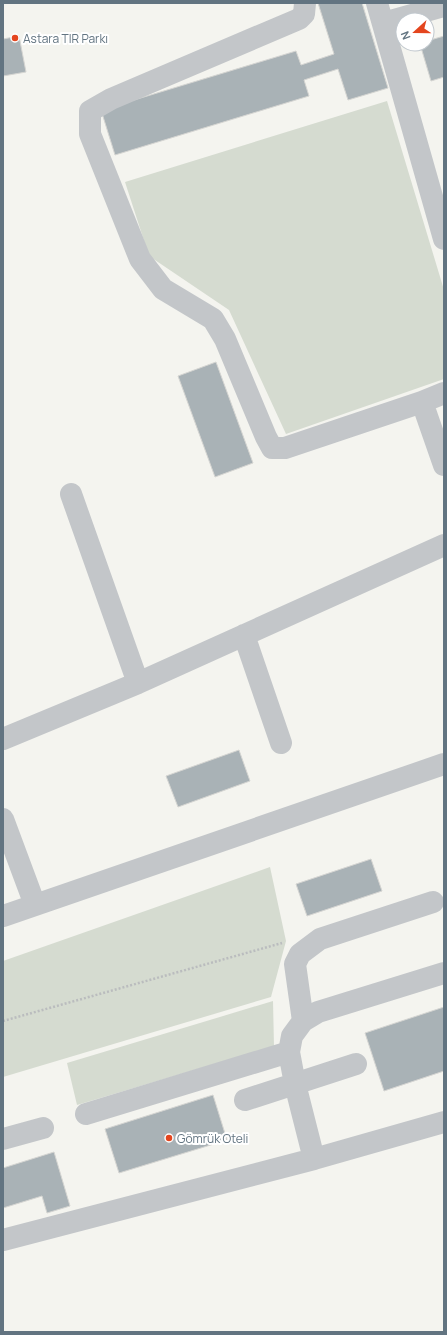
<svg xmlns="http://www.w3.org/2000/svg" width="447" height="1335" font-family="Manrope,sans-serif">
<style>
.green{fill:#d5dbd0}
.building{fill:#a9b2b6;stroke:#d5d5d2}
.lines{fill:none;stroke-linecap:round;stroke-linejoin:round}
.path{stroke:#babcbe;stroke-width:2.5;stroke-dasharray:2 2;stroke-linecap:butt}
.minor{stroke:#c3c6c9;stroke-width:22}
.poi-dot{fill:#e4451e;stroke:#fff;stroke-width:1.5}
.labels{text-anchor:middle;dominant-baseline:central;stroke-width:4;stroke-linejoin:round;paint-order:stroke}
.poi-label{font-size:12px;fill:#627481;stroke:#fff;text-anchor:start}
</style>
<rect width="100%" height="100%" fill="#f4f4ef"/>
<path class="green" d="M387,101L444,290V379L286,434L229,310L149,256L125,182Z
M270,867L286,941L271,997L3,1077V961Z
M273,1001L274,1046L77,1105L67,1063Z"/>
<path class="building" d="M318,3H362L388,88L348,100L338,69L304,80L309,96L115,155L101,110L296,51L301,65L334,54Z
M19,36L26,72L3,76V39Z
M444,36V77L431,81L420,44H427V41Z
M216,362L253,463L215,477L178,376Z
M239,750L250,781L178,807L166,776Z
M371,859L382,891L307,916L296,884Z
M444,1007V1071L384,1091L365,1033Z
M213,1095L227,1140L119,1173L105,1129Z
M54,1152L70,1206L47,1213L42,1196L3,1208V1168Z"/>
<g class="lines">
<path class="path" d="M3,1021L282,943"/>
<path class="minor" d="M305,3L304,14L299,19L111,99L90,111V134L140,259L163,289L213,319L225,339L266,437L272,448H285L422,402L444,393
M377,3L444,239
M383,23L444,6
M422,402L444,465
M71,494L138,683
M244,635L281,743
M3,739L138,683L444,545
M3,819L35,905
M3,916L444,764
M303,1021L295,964L300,954L320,939L433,902
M245,1100L356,1064
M86,1114L289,1052
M3,1139L43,1128
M314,1159L295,1084L289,1052L292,1036L303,1021L318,1012L444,973
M3,1240L314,1159L444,1122"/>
</g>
<g class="poi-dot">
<circle cx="15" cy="38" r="4"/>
<circle cx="169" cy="1138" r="4"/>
</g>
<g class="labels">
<g class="poi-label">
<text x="23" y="38">Astara TIR Parkı</text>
<text x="177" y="1138">Gömrük Oteli</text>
</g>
</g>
<rect width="447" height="1335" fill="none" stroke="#627481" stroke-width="8"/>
<g transform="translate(415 32) rotate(249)"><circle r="19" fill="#ffffff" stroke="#c0c7cd"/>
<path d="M0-3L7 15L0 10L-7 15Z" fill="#e4451e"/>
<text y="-6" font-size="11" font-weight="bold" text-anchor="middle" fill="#627481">N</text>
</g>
</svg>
